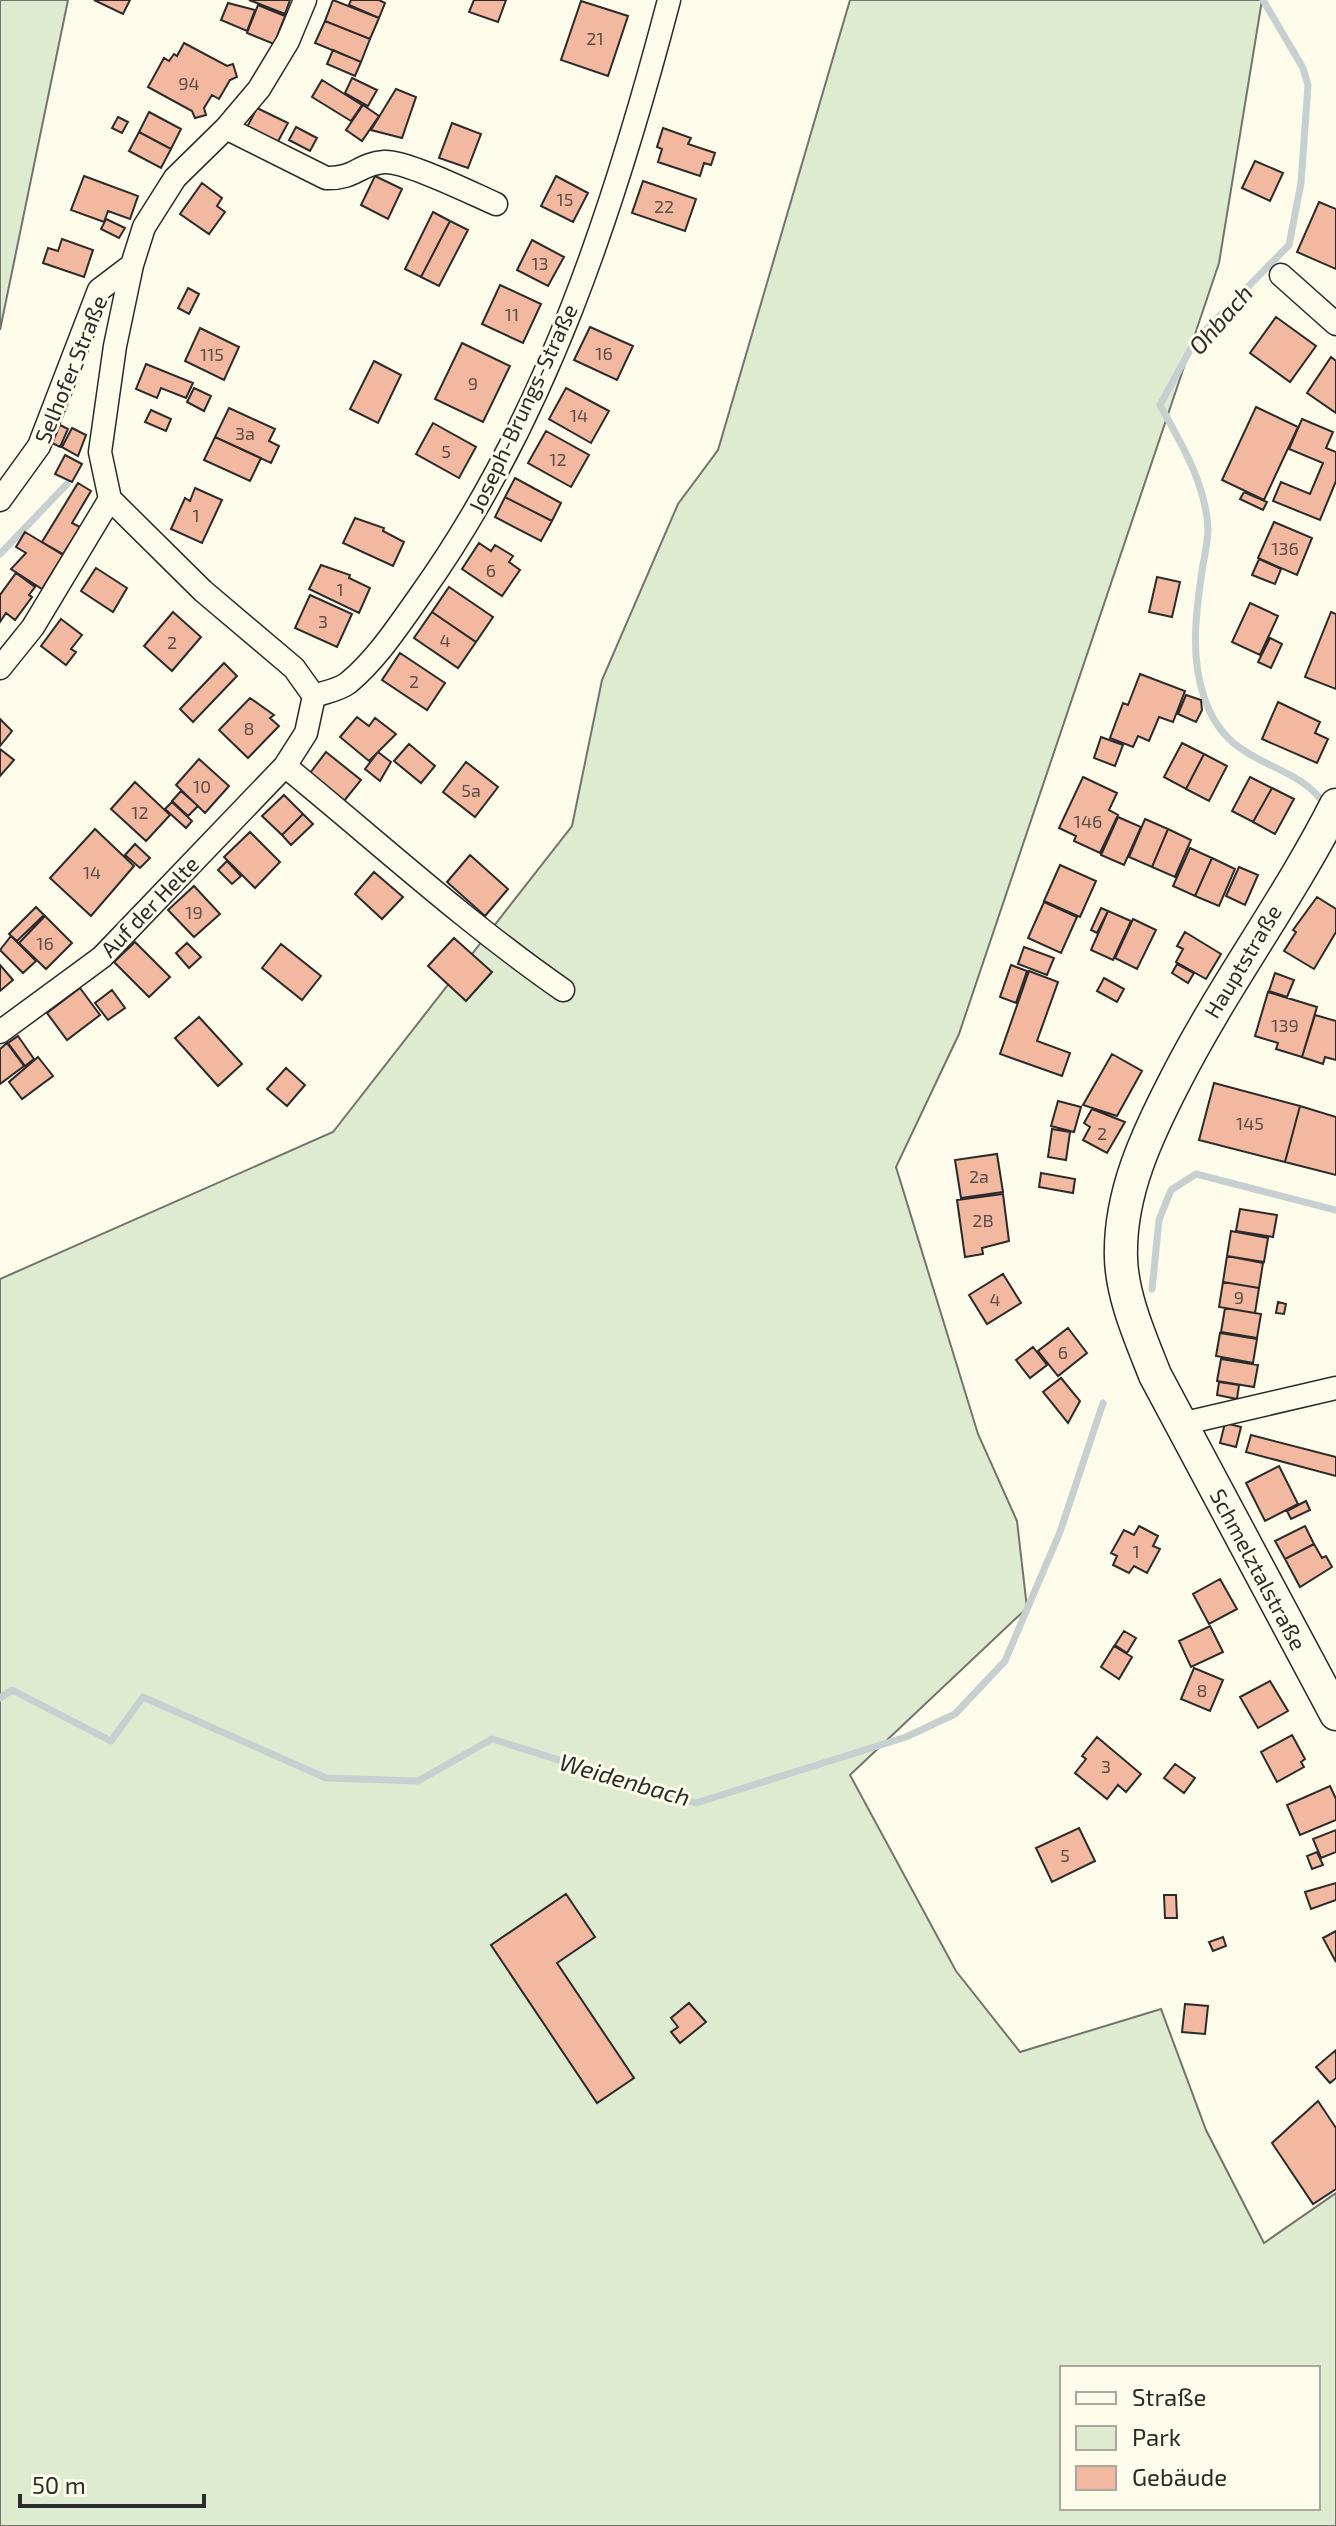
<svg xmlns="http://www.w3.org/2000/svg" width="1336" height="2526" font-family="'Exo 2',sans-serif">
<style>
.green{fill:#deebd1;stroke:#74746e;stroke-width:2;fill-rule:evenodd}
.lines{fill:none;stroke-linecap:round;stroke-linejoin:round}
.stream{stroke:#c7d0d0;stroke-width:7}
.building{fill:#f2b8a0;stroke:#2b2b2b;stroke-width:2}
.minor-casing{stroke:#2b2b2b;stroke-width:25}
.secondary-casing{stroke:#2b2b2b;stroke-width:35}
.minor{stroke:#fdfbea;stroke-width:22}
.secondary{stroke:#fdfbea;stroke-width:32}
.labels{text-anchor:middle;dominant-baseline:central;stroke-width:6;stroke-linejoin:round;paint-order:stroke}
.number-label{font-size:18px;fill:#5d4e48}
.street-label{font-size:22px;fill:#2b2b2b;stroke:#fdfbea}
.water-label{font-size:24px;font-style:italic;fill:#2b2b2b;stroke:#fdfbea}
</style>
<rect width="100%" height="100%" fill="#fdfbea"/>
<path class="green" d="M0,0H68L0,330Z
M850,0H1262L1219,263L959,1034L896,1167L978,1434L1017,1521L1027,1608L850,1775L956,1971L1020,2052L1161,2009L1206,2130L1264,2243L1336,2193V2526H0V1279L333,1132L572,826L602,680L678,504L718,450ZM1062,2368H1318V2508H1062Z"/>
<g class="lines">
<path class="stream" d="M1263,0L1303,68L1308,85L1301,183L1289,245L1195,341L1160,405C1181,443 1206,484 1208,529C1208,542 1204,558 1202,571C1196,612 1190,656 1204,697C1229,772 1292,756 1326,806
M0,554L67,484
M1152,1289L1159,1220L1171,1190L1196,1174L1336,1210
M0,1698L12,1690L111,1741L143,1697L326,1778L418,1781L492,1739L696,1803L906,1737L955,1714L1005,1661L1060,1532L1103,1403"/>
</g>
<path class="building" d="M94,0H130L123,14Z
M249,0H290L285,14Z
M333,0L379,18L370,39L325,21Z
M351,0H379L385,3L379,18L349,5Z
M474,0H506L498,22L469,12Z
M581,1L628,16L608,76L561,60Z
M228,3L255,10L247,31L221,20Z
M258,5L285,16L274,44L247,33Z
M325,21L370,39L361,62L315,43Z
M184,43L227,66L233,64L237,77L230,80L219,99L212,95L204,108L206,115L195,118L192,111L148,87L164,58L169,61L174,54L177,56Z
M333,50L361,62L355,76L327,64Z
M352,78L377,90L368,106L345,93Z
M322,80L362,105L351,121L312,97Z
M396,89L416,97L402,138L371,130Z
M363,105L379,116L362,141L346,130Z
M257,108L288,123L275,147L245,131Z
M149,112L181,129L171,149L139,132Z
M118,117L128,122L122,133L112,128Z
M452,123L481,134L468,168L439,158Z
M296,127L317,138L310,151L289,140Z
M663,128L691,138L688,144L715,153L711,165L704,163L700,176L658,162L662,149L657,147Z
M139,132L171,149L161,168L129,151Z
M1255,161L1283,173L1270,201L1242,188Z
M84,176L138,196L130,219L108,211L104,222L71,210Z
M375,176L402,189L388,219L361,205Z
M556,176L588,193L573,222L541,206Z
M643,181L696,199L685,231L632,213Z
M202,183L222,198L217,206L225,212L209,234L180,214Z
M1319,202L1336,209V269L1297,252Z
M433,212L450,221L421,277L405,269Z
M106,219L125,228L119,238L101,229Z
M450,221L468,230L439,286L421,277Z
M62,239L93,250L84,277L43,263L48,248L58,251Z
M532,240L564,257L548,286L517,270Z
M500,285L541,304L523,343L482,324Z
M188,288L199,294L189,314L178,308Z
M1276,317L1316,346L1290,382L1250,353Z
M590,327L633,346L617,380L574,360Z
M200,328L239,347L224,380L185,361Z
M462,343L510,366L483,422L435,399Z
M1331,357L1336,361V413L1307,393Z
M374,361L401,375L378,423L350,409Z
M146,364L193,383L186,398L161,388L157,398L136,389Z
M194,388L211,396L204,411L187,402Z
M566,388L609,411L591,443L549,419Z
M1256,407L1298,427L1264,500L1222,480Z
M229,408L275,429L269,441L279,446L271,463L215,437Z
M151,410L171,419L166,431L145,422Z
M1302,419L1333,432L1326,448L1336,452V481L1320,520L1273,501L1281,482L1310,494L1323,463L1289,449Z
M433,423L476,447L459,478L416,454Z
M60,425L68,429L60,447L52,443Z
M72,428L86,435L78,456L62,447Z
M546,431L589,455L571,487L528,463Z
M215,437L261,458L250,481L204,460Z
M65,455L82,464L72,482L55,474Z
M515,478L561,503L552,521L505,497Z
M78,483L91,491L72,523L80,527L63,554L42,542Z
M195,488L222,500L202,543L171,529L185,498L190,501Z
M1244,492L1267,502L1263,510L1240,499Z
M505,497L552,521L541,541L495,517Z
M355,518L384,528L383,531L404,542L393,566L343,543Z
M1274,522L1312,538L1297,575L1258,558Z
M25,532L63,555L42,589L11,569L26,553L16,547Z
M479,543L491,551L495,545L513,556L509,562L520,570L502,596L462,569Z
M1259,559L1281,569L1275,584L1252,575Z
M321,565L350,575L349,578L370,588L359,613L309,589Z
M96,568L127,588L113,612L81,591Z
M16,573L35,587L29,595L32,597L15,620L6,613L0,622V595Z
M1157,577L1180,582L1172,617L1149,612Z
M449,587L493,617L476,642L432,612Z
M310,595L352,614L337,647L295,628Z
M1250,603L1278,616L1260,655L1232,642Z
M173,612L201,637L172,671L144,646Z
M432,612L476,642L458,668L414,638Z
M1331,612L1336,614V689L1305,677Z
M61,619L82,635L71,649L76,652L66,665L41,646Z
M1270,638L1282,644L1271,668L1258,662Z
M400,653L445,683L427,710L382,680Z
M224,663L237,676L193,722L180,709Z
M1140,674L1185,691L1173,722L1159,717L1149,741L1138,736L1133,747L1110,738L1123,703L1128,705Z
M1186,695L1201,700L1202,710L1196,722L1178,714Z
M250,698L274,715L270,718L279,726L248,758L219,730Z
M1278,702L1320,722L1315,733L1328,739L1317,763L1262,739Z
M357,717L369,726L375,718L396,734L369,761L340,737Z
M0,719L12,731L0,746Z
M1101,737L1123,745L1115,766L1094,758Z
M1182,743L1204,754L1186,789L1164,777Z
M409,744L435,766L421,783L394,761Z
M0,749L14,760L0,776Z
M326,752L361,780L344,801L310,773Z
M378,752L391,762L380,781L365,769Z
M1204,754L1227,766L1209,801L1186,789Z
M199,759L229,786L205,813L176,785Z
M466,762L498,787L475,817L443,792Z
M1083,777L1117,793L1109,810L1118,815L1100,853L1074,841L1076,836L1059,828Z
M1250,777L1272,788L1253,822L1232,811Z
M135,782L170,815L146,841L111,809Z
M1272,788L1294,799L1275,834L1253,822Z
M181,791L198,806L188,816L172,801Z
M284,795L303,814L282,835L262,816Z
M172,802L192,821L186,828L165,809Z
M303,814L313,824L291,845L282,835Z
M1118,817L1141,827L1124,865L1101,855Z
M1145,819L1168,829L1152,867L1129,857Z
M95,829L134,866L91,916L50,878Z
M1168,829L1191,840L1175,877L1152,867Z
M250,832L280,862L255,888L224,857Z
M135,844L150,858L140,868L125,855Z
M1190,848L1212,858L1195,896L1173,886Z
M470,855L508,889L485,916L447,882Z
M1212,858L1235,869L1219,906L1195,896Z
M227,861L241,876L232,884L218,870Z
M1060,865L1096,881L1080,917L1044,901Z
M1239,867L1258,875L1245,905L1226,896Z
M374,872L403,897L382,919L355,894Z
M194,886L220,914L194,937L168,910Z
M1317,897L1336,909V932L1314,969L1284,951L1296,932L1293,930Z
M1044,902L1077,917L1061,953L1028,938Z
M36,907L44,915L17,941L9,934Z
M1101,908L1108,911L1097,933L1091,930Z
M1108,911L1131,921L1113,960L1091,950Z
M45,916L72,943L46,969L19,943Z
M1133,919L1156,930L1137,969L1115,958Z
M1185,932L1221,954L1206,979L1176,962L1183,949L1177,946Z
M11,936L36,961L23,973L0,950Z
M454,938L492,972L466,1001L428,966Z
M135,942L170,977L149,997L114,962Z
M187,943L201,957L189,968L176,953Z
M281,944L321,976L302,1000L262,968Z
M1024,947L1054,958L1047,975L1018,964Z
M1177,964L1194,973L1188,983L1172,973Z
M0,965L13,980L0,991Z
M1011,965L1027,971L1016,1003L1000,997Z
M1029,971L1058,982L1037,1041L1070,1053L1062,1076L1000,1054Z
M1275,973L1294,980L1287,997L1269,991Z
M1104,978L1124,989L1117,1002L1097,991Z
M80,988L100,1015L67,1040L47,1013Z
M112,990L125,1008L108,1020L95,1003Z
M1268,992L1317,1007L1302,1057L1276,1049L1278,1043L1255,1036Z
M1315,1015L1336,1021V1060L1325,1057L1323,1064L1302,1057Z
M199,1017L242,1064L218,1086L175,1038Z
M18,1036L34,1059L25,1066L8,1043Z
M7,1043L24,1066L0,1084V1049Z
M1112,1054L1142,1071L1117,1116L1083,1105Z
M38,1057L53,1076L22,1099L9,1082Z
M286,1068L305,1085L287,1106L267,1089Z
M1214,1083L1300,1106L1285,1162L1199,1140Z
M1058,1101L1081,1107L1074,1132L1051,1126Z
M1300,1106L1336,1117V1175L1285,1162Z
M1092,1109L1125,1122L1107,1153L1083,1140L1090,1127L1084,1123Z
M1052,1129L1070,1132L1066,1160L1048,1157Z
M997,1154L1003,1192L961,1198L955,1160Z
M1041,1173L1075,1179L1073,1193L1039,1187Z
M1003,1194L1009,1241L982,1248L983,1254L965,1257L957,1200Z
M1240,1209L1277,1215L1273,1237L1236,1231Z
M1231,1231L1268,1238L1264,1262L1227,1256Z
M1227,1256L1263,1263L1259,1288L1223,1282Z
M1003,1274L1021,1303L987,1324L969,1295Z
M1223,1282L1259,1288L1255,1313L1219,1307Z
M1278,1302L1286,1304L1284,1314L1276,1313Z
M1225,1308L1261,1314L1257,1338L1221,1332Z
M1068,1328L1087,1353L1058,1376L1038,1351Z
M1220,1333L1257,1339L1253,1363L1216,1356Z
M1033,1347L1047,1365L1030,1378L1016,1360Z
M1221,1359L1258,1365L1254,1387L1217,1381Z
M1061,1378L1080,1401L1068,1423L1043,1392Z
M1219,1382L1239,1385L1237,1399L1217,1395Z
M1225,1423L1241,1427L1236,1447L1220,1443Z
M1251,1435L1336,1457V1476L1246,1452Z
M1279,1466L1298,1504L1265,1521L1246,1483Z
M1306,1501L1310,1510L1291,1519L1287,1511Z
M1139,1526L1158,1536L1153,1546L1160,1549L1147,1573L1134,1566L1129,1573L1113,1565L1117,1556L1111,1553L1124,1530L1134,1535Z
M1305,1526L1314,1544L1285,1559L1275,1541Z
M1314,1544L1322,1558L1326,1556L1332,1567L1300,1587L1285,1559Z
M1220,1579L1237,1609L1209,1624L1193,1594Z
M1210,1626L1223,1652L1191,1667L1179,1641Z
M1124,1631L1136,1638L1127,1653L1115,1645Z
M1114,1646L1132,1657L1119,1679L1101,1667Z
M1194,1668L1223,1680L1210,1711L1181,1699Z
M1270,1681L1288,1711L1258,1728L1240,1697Z
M1292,1735L1305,1759L1301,1762L1304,1767L1277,1782L1261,1752Z
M1097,1737L1141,1774L1126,1792L1118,1785L1107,1799L1075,1773L1086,1759L1082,1756Z
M1175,1764L1195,1778L1184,1793L1164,1778Z
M1330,1786L1336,1799V1820L1300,1835L1287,1805Z
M1079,1828L1095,1861L1052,1882L1036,1848Z
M1336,1830V1852L1321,1858L1313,1839Z
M1317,1852L1323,1865L1312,1869L1307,1856Z
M1336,1883V1900L1311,1909L1305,1892Z
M566,1894L595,1937L557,1963L634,2078L597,2103L491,1945Z
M1164,1895H1176L1177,1918H1165Z
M1336,1931V1962L1323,1938Z
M1223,1937L1226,1946L1213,1951L1209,1942Z
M689,2003L706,2022L680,2043L671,2032L678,2027L671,2018Z
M1185,2004L1208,2006L1205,2034L1182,2032Z
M1336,2050V2078L1330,2083L1316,2067Z
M1318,2101L1336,2128V2189L1313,2204L1272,2143Z"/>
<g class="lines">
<g class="minor-casing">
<path id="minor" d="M226,128L326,178C356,179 358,164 384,162C405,160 473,194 496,204
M1281,275L1336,324
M0,500L39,446L99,290L132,265
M0,668L33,627L110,499L100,452L115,346L132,265L144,227L175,178L226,128L259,89L288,41L305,0
M314,696C325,692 339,690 348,683C377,659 399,625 421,594C546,419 615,206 669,0
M285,766C377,841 465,922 563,990
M0,1032L102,957L285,766L306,733L314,696L294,668L203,591L110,499
M1181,1424L1336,1388"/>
</g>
<g class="secondary-casing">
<path id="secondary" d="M1336,805C1289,898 1224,985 1176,1079C1147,1135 1119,1194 1121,1258C1122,1297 1141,1339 1155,1375L1336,1714"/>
</g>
<use href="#minor" class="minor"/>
<use href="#secondary" class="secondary"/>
</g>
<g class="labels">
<g class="number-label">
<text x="595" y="38">21</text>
<text x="189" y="83">94</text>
<text x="565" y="199">15</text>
<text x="664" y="206">22</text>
<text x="540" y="263">13</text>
<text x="512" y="314">11</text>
<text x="604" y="353">16</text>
<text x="212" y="354">115</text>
<text x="473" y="383">9</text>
<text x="579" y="415">14</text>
<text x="245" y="433">3a</text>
<text x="446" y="451">5</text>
<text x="558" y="459">12</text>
<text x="196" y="515">1</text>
<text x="1285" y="548">136</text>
<text x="491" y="570">6</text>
<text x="340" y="589">1</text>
<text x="323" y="621">3</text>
<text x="445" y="640">4</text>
<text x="172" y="642">2</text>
<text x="414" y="681">2</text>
<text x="249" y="728">8</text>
<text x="202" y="786">10</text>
<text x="471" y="790">5a</text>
<text x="140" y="812">12</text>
<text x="1088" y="821">146</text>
<text x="92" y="872">14</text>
<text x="194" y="912">19</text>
<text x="45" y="943">16</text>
<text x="1285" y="1025">139</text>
<text x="1250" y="1123">145</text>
<text x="1102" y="1133">2</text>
<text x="979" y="1176">2a</text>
<text x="983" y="1220">2B</text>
<text x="1239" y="1297">9</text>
<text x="995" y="1299">4</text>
<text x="1063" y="1352">6</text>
<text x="1136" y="1551">1</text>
<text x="1202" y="1690">8</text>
<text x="1106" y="1766">3</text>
<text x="1065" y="1855">5</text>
</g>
<g class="street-label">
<text transform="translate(70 369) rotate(-68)">Selhofer Straße</text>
<text transform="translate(522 408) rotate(-65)">Joseph-Brungs-Straße</text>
<text transform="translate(149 906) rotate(-46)">Auf der Helte</text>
<text transform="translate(1242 961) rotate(-59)">Hauptstraße</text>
<text transform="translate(1259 1569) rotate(62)">Schmelztalstraße</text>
</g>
<g class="water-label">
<text transform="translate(1220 319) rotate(-49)">Ohbach</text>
<text transform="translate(625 1779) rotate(16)">Weidenbach</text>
</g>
</g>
<rect x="1060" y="2366" width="260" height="144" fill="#fdfbea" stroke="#a9a89e" stroke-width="2"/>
<rect x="1076" y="2392" width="40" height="12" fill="#fdfbea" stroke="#a9a89e" stroke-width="2"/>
<text x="1132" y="2406" font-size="24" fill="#2b2b2b">Straße</text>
<rect x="1076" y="2426" width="40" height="24" fill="#deebd1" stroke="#a9a89e" stroke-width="2"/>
<text x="1132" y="2446" font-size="24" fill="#2b2b2b">Park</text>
<rect x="1076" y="2466" width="40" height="24" fill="#f2b8a0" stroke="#a9a89e" stroke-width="2"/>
<text x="1132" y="2486" font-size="24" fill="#2b2b2b">Gebäude</text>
<path d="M20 2494v12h184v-12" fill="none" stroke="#2b2b2b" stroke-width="4"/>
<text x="32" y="2494" font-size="24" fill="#2b2b2b" stroke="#fdfbea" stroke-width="6" paint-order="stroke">50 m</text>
</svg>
